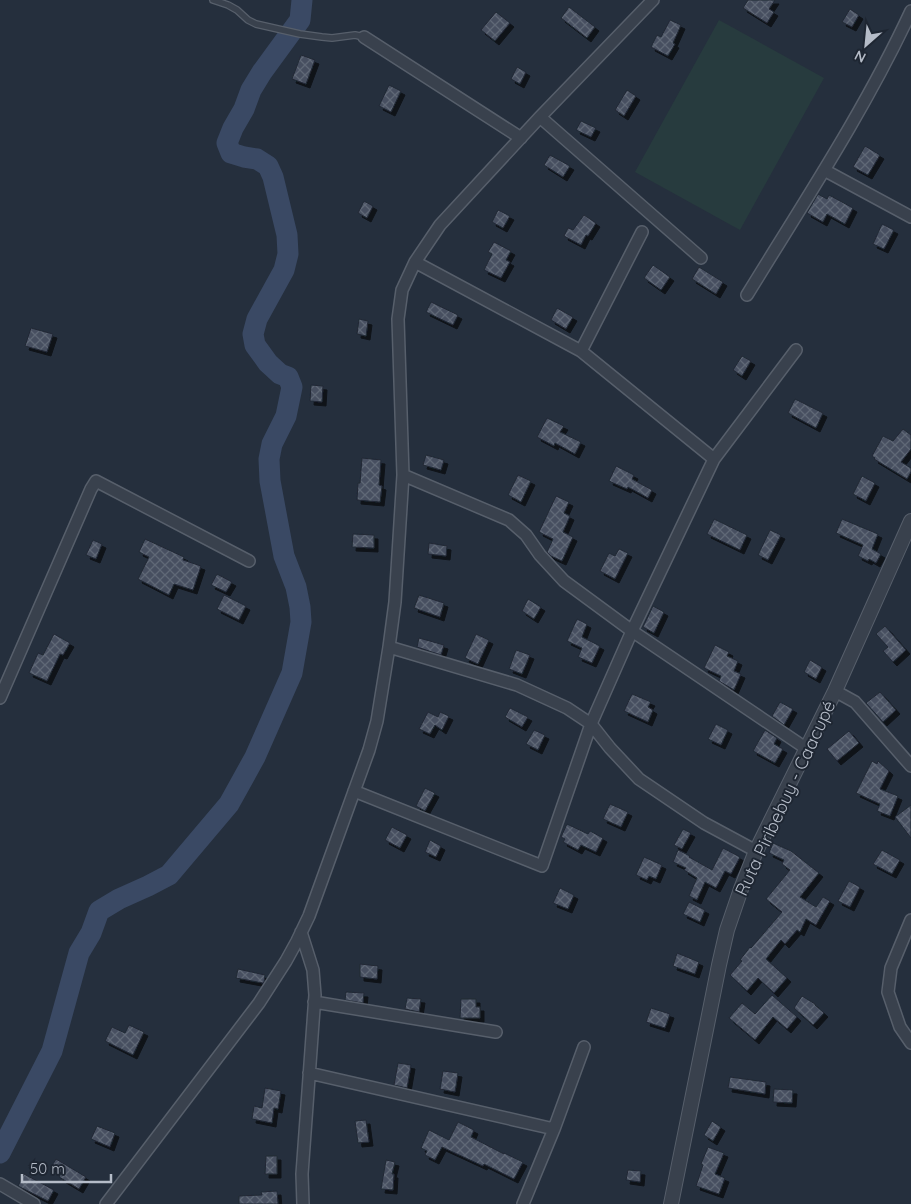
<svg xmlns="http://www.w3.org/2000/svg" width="911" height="1204" font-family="Quicksand,sans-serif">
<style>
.pitch{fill:#273b3e}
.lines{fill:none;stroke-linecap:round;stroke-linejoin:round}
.river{stroke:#3a4964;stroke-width:21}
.building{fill:url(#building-cross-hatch);stroke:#202834;filter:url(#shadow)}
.service-casing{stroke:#575f6b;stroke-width:8}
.minor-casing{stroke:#575f6b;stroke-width:14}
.tertiary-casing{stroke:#575f6b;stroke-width:16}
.service{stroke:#39414d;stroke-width:5.5}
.minor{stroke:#39414d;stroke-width:11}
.tertiary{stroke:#39414d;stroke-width:14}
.labels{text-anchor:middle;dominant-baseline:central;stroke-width:4;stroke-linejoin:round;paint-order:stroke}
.street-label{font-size:18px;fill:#b5bcc8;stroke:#1e2632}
</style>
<defs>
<pattern id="building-cross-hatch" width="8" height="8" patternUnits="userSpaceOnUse" patternTransform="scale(1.25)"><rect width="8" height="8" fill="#475061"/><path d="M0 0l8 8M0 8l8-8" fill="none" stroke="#5f6776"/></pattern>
<filter id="shadow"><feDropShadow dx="4" dy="4" stdDeviation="0" flood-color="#0009"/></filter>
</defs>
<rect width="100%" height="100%" fill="#252f3d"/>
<path class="pitch" d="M719,20L824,78L740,230L635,172Z"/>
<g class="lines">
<path class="river" d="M0,1153L52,1051L79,953L91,933L99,911L119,899L148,886L169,875L229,804L255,757L292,673L301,622L300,607L296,587L284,556L270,481L269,459L272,444L286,416L292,387L288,377L280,374L268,363L255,345L253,334L257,319L284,270L288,254L287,235L273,177L268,166L257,159L244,157L231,153L227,143L233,128L244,109L251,90L262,72L300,20L302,0"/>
</g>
<path class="building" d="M748,0H775L769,9L774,12L767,23L743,8Z
M569,7L595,27L587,38L561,18Z
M850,9L859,15L852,27L842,22Z
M496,12L510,23L495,41L481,30Z
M670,20L681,25L673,43L675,44L668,56L651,47L657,35L661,37Z
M301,55L315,60L306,84L292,79Z
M517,67L526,72L520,84L511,79Z
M389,85L401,91L391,112L379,106Z
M627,90L636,96L624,116L615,110Z
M581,121L596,128L591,137L576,130Z
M865,146L880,155L868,175L853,167Z
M550,155L570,166L563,177L544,165Z
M818,194L827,199L829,195L853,208L845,224L827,214L823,222L807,213Z
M364,201L373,206L367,218L358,213Z
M498,210L510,216L503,228L492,222Z
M584,215L596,223L588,236L586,235L581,245L564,236L568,228L573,230Z
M882,224L894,230L884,249L873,244Z
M494,242L511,251L506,260L510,262L501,278L484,270L492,254L488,252Z
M653,265L670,277L661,290L644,278Z
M699,267L723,282L716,294L692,279Z
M431,302L458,315L453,325L426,312Z
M557,308L573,317L566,329L551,320Z
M359,319L368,321L366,336L357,334Z
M31,328L53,334L47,352L25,346Z
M742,356L751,361L742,376L733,370Z
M311,385L323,386L322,402L310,401Z
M795,399L823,413L816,428L788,413Z
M547,418L564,426L560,432L581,442L575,454L555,443L554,446L537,437Z
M903,429L911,435V449L901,462L911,468V472L907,479L874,459L875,458L872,456L883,436L893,441Z
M426,455L444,460L441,470L423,465Z
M362,458L381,460L379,485L382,486L380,502L357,500L358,483H360Z
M616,466L634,475L632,479L652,490L648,498L628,487L627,489L609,481Z
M518,475L531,481L521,502L508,495Z
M862,476L875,483L866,501L853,494Z
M556,496L569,502L564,513L570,516L563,532L573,537L562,561L551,556L547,552L553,539L539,532Z
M714,519L747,535L740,550L707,534Z
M842,519L878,534L872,549L881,554L876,563L869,559L868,561L858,556L863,545L836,533Z
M770,530L781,535L768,560L758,555Z
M353,534L374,535V548L352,547Z
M145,539L184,557L183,560L201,566L193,590L174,584L169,595L138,579L149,557L139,552Z
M93,540L102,544L96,559L86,555Z
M429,543L447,546L446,556L428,554Z
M619,549L628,553L615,579L600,571L609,553L615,556Z
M217,574L232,582L226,592L211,585Z
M224,595L246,606L239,620L217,609Z
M419,595L444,603L440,617L414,608Z
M528,599L541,607L534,619L522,611Z
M653,606L664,612L654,633L643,627Z
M577,619L587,624L582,637L600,646L592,663L578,657L582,648L567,641Z
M885,626L906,650L893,662L883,651L888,647L876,634Z
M54,634L70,643L63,655L60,654L47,681L29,673L38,653L43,655Z
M476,634L489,640L478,664L465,658Z
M419,638L444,645L441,655L417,647Z
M715,645L729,652L727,656L738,661L734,671L741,674L734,690L719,681L721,676L704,668Z
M516,650L530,655L522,674L509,669Z
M810,660L822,667L816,679L804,672Z
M880,692L896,710L883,722L866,703Z
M632,694L651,702L648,707L653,710L648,722L624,711Z
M780,702L793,709L784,725L772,716Z
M510,708L528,717L522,727L505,717Z
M428,712L438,717L440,712L449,716L442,730L435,725L430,734L419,729Z
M716,724L728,730L721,745L708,739Z
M534,730L545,735L538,750L526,744Z
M765,730L777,738L774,744L783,749L775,763L753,751Z
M849,731L859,743L837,761L827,749Z
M872,761L877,764L878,761L889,771L880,789L898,796L890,816L877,811L880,804L856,793Z
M425,788L435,793L425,811L416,806Z
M610,804L628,812L621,827L603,819Z
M911,805V838L895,817Z
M567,824L588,834L590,831L603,838L596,852L581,845L578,850L563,842L565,839L561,837Z
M392,827L407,835L400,848L385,840Z
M683,829L691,833L682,849L674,845Z
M430,840L441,846L436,857L425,852Z
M773,843L791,851L819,873L800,897L816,907L823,897L830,901L816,925L806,919L800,932L797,930L785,944L781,940L766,959L787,978L774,993L758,978L747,991L730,975L742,961L740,960L750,947L751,948L782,912L766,899L790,870L782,864L784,860L769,853Z
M723,848L740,857L731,874L725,871L716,888L705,882L697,900L689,896L697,878L684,870L686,868L673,862L678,850L690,856L689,857L712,870Z
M882,850L900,860L892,874L873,864Z
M644,857L662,865L656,879L649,876L647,880L636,875Z
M849,881L860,887L850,907L838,901Z
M560,888L574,895L568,909L553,903Z
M689,902L705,910L700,922L683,914Z
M677,953L699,962L695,974L673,966Z
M360,964L378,966L377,979L360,977Z
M238,969L265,975L264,982L263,983L236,978Z
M346,992L364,993L363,1003L345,1000Z
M772,995L797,1017L787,1029L773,1017L755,1040L729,1018L742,1003L755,1014Z
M802,996L815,1004V1005L824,1013L813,1025L794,1008Z
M407,998L421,999L419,1012L405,1009Z
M461,999H476V1007H480V1018H460Z
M651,1008L670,1014L665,1028L646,1022Z
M129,1025L144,1032L133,1055L105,1041L112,1027L125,1033Z
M398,1063L411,1065L407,1088L394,1085Z
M443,1071L458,1073L455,1092L440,1089Z
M730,1077L766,1082L765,1094L728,1088Z
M265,1088L281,1091L278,1109L274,1108L272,1123L252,1119L254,1106L262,1108Z
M774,1089L793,1090L792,1103L773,1102Z
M366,1120L369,1142L358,1143L355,1121Z
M712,1121L721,1127L713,1141L704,1135Z
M458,1122L474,1130L471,1137L504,1154V1153L523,1162L514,1179L484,1164L483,1166L442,1147L435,1160L425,1155L427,1151L421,1148L429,1130L449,1140Z
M97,1126L115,1133L110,1147L91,1139Z
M708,1147L724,1153L715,1174L725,1178L719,1194L696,1186L703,1165L701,1164Z
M266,1156H277V1174H265Z
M56,1159L86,1177L79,1189L59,1177L61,1173L51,1167Z
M386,1160L395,1162L392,1174H394L393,1190L381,1189Z
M628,1170L641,1171L640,1182L626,1180Z
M24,1174L54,1190L48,1201L18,1186Z
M277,1191L278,1204H239V1196L262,1195L261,1192Z"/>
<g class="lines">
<g class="service-casing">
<path id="service" d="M213,0L228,5L237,10L248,20L256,24L300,34L322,37L332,38L355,35L364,37"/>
</g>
<g class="minor-casing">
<path id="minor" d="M364,37L521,138
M540,117L701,258
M824,170L911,217
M415,262L581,351L714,459
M747,295C804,202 865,110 911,11
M581,351L642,232
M403,475L509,520L526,535L540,555L564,581L632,631L807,749
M389,647L517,685L567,708L591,724L610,748L639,779L704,823L756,851
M835,691L855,702L911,766
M0,698L91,489L96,481L249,561
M354,791L542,866L591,724L632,631L714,459L796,350
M911,920L891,968L888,992L900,1027L911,1043
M301,932L313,970L315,995L302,1174L303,1204
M314,1002L496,1032
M309,1073L554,1129
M0,1184L34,1204
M106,1204L259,1003L286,961L297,941L309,916L369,750L377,721L389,647L395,602L403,475L398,319L402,290L415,262L440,225L540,117L653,0
M523,1204L554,1129L584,1047"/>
</g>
<g class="tertiary-casing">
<path id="tertiary" d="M671,1204L719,965L727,930L741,889L756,851L835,691L911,521"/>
</g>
<use href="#service" class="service"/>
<use href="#minor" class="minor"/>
<use href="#tertiary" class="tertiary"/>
</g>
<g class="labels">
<g class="street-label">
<text transform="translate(785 798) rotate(-65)">Ruta Piribebuy - Caacupé</text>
</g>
</g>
<g transform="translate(866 45) rotate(207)" stroke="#1e2632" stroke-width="4" paint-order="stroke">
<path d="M0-4L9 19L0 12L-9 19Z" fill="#b5bcc8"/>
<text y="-8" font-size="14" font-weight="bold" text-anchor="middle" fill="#b5bcc8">N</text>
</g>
<path d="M22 1174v8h89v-8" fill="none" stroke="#b5bcc8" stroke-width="2.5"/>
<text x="30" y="1174" font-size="15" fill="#b5bcc8" stroke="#1e2632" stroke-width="4" paint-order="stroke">50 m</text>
</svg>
